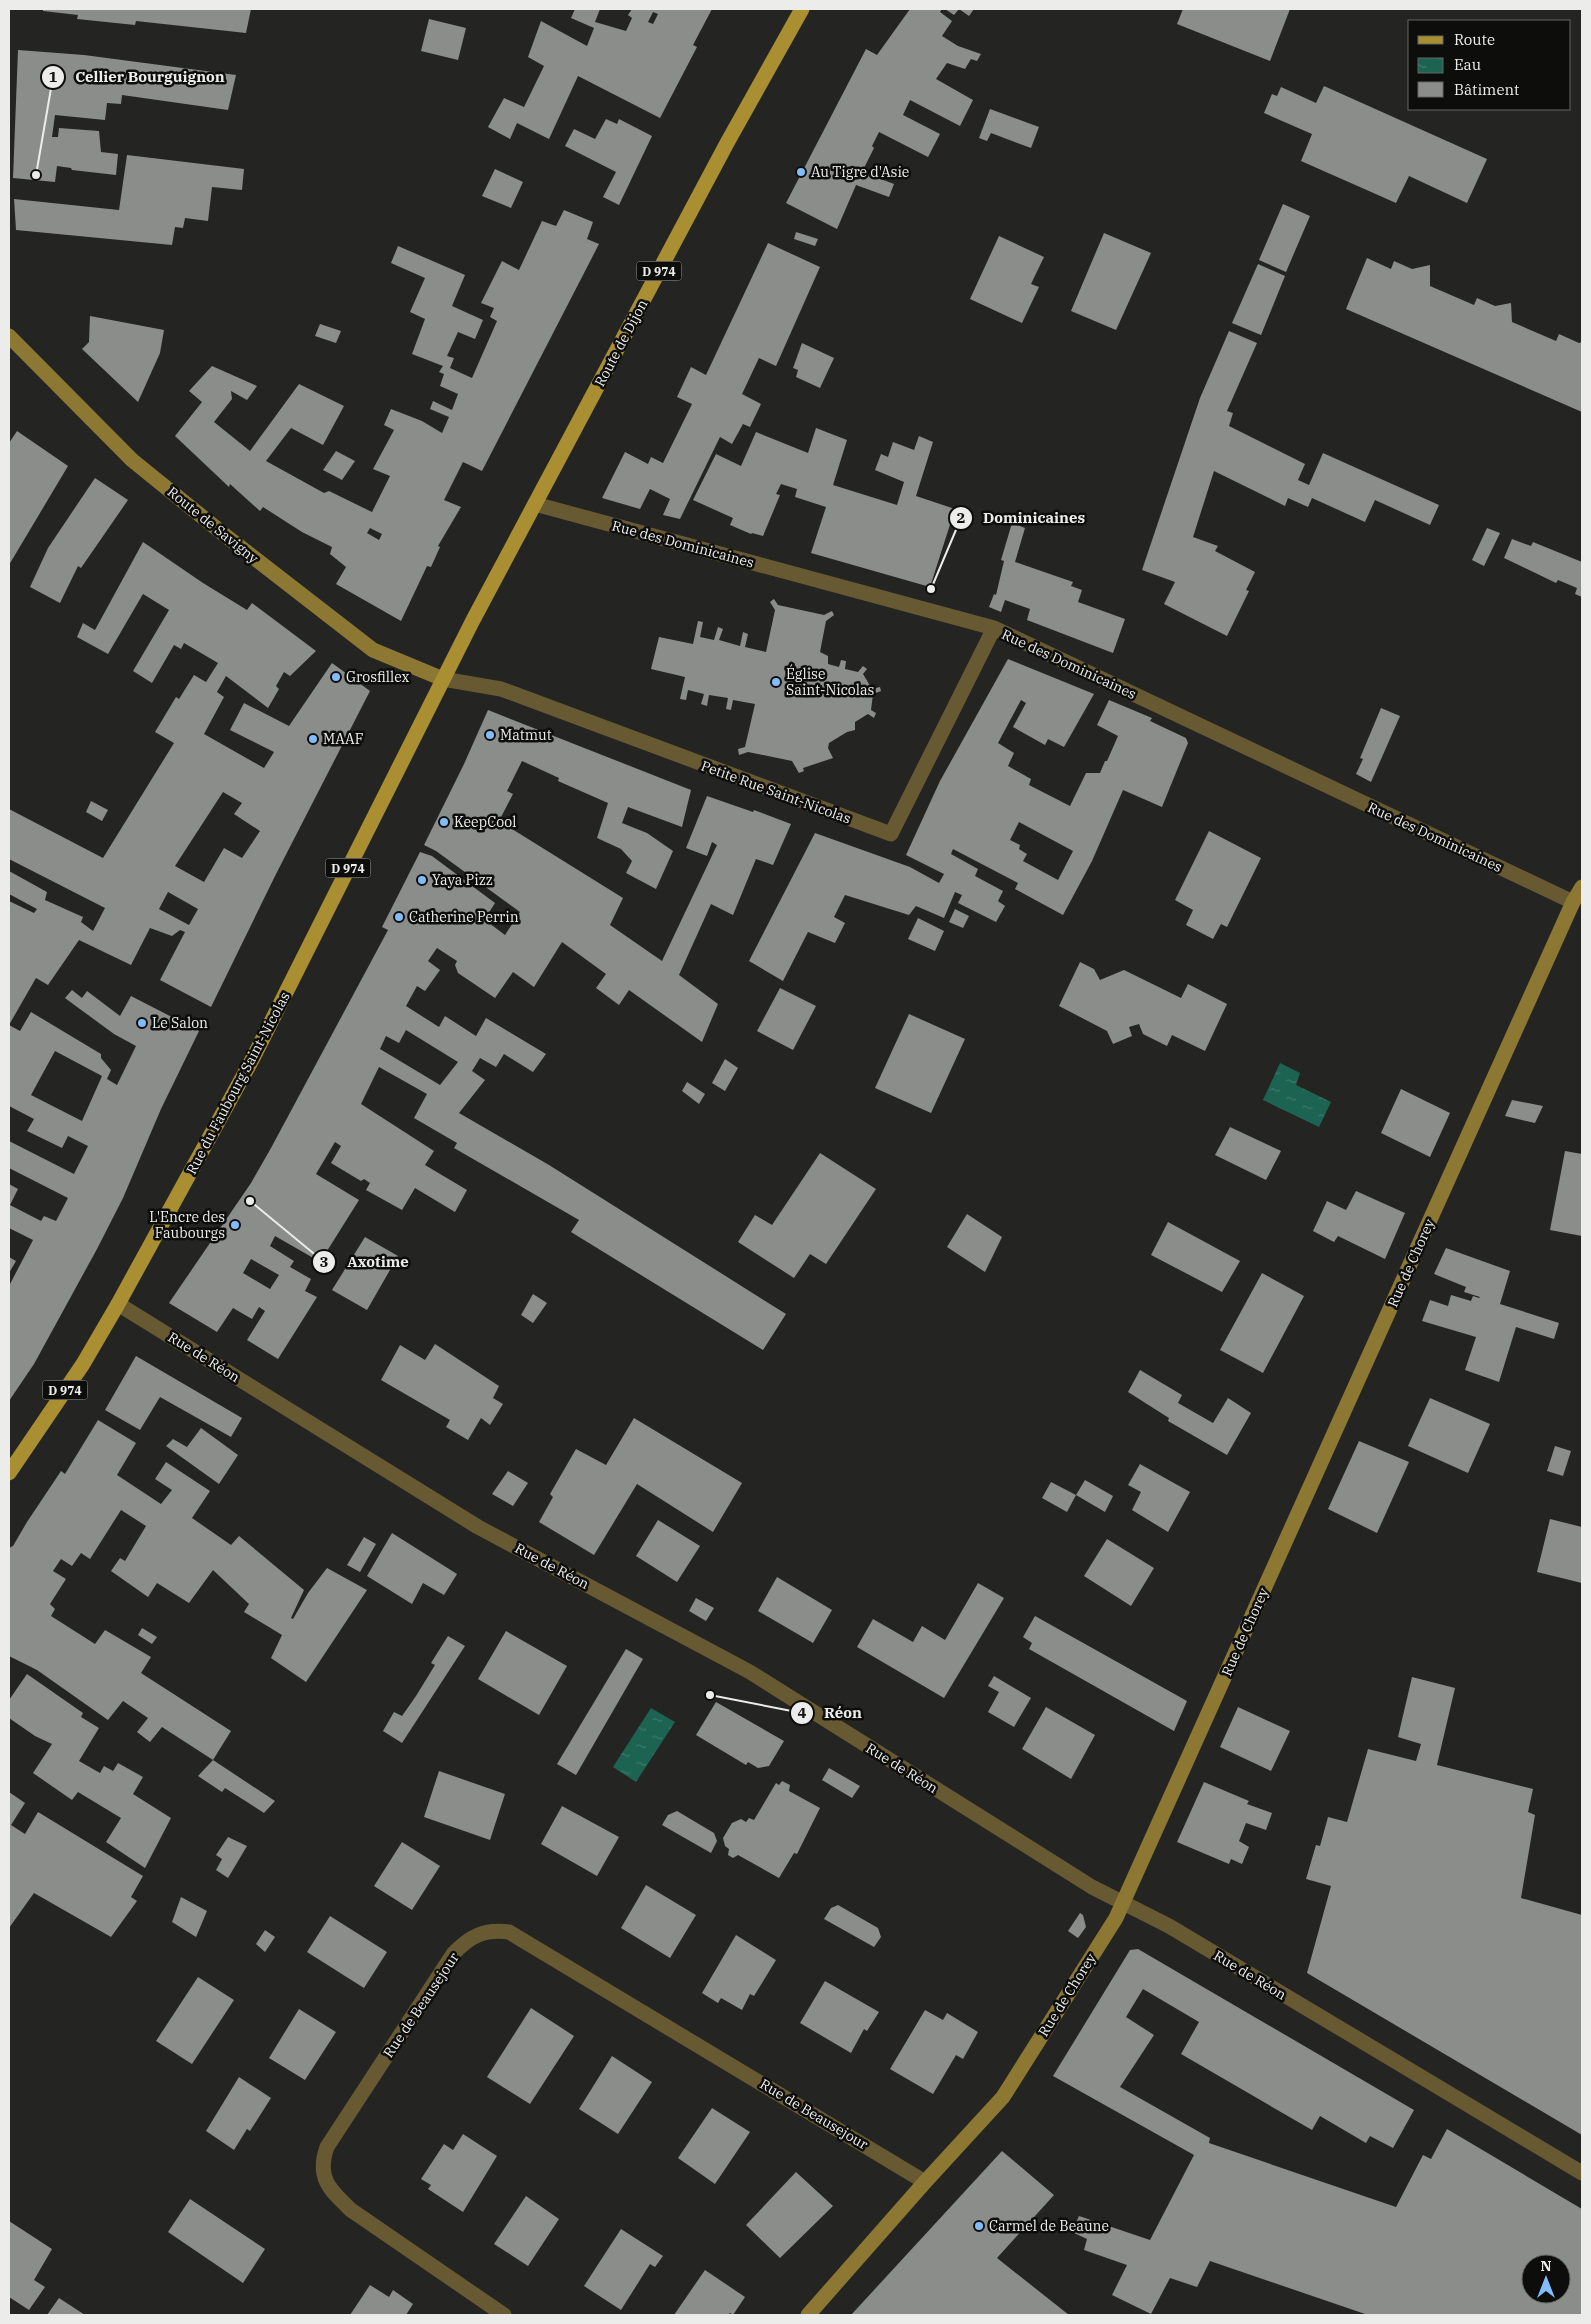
<svg xmlns="http://www.w3.org/2000/svg" width="1591" height="2324" font-family="'IBM Plex Serif',serif">
<style>
.water{fill:url(#water-ripples)}
.building{fill:#8a8d8a;fill-rule:evenodd}
.lines{fill:none;stroke-linecap:round;stroke-linejoin:round}
.street{stroke:#675a32;stroke-width:15}
.secondary{stroke:#8c7833;stroke-width:15}
.primary{stroke:#a98f32;stroke-width:15}
.poi-dot{fill:#83bcfb;stroke:#0d0e0c;stroke-width:2}
.labels{text-anchor:middle;dominant-baseline:central;stroke-width:5;stroke-linejoin:round;paint-order:stroke}
.shield{fill:#0d0e0c;stroke:#a9aaa8;stroke-width:1}
.shield-label{font-size:12px;font-weight:bold;fill:#ecedeb}
.poi-label{font-size:14px;fill:#ecedeb;stroke:#0d0e0c;text-anchor:start}
.street-label{font-size:14px;fill:#ecedeb;stroke:#0d0e0c}
.leader{fill:none;stroke:#ecedeb;stroke-width:2}
.callout-dot{fill:#ecedeb;stroke:#0d0e0c;stroke-width:2}
.mark-label{font-size:15px;text-anchor:middle;font-weight:bold;fill:#111}
.callout-label{font-size:15px;text-anchor:middle;font-weight:bold;fill:#ecedeb;stroke:#0d0e0c;stroke-width:5;stroke-linejoin:round;paint-order:stroke}
</style>
<defs>
<pattern id="water-ripples" width="26" height="14" patternUnits="userSpaceOnUse" patternTransform="scale(1.25)"><rect width="26" height="14" fill="#1d6351"/><path d="M2 4q2-2 4 0t4 0M15 11q2-2 4 0t4 0" fill="none" stroke="#3e7a6a"/></pattern>
</defs>
<rect width="100%" height="100%" fill="#242522"/>
<path class="water" d="M1280,1063L1300,1073L1296,1085L1331,1102L1319,1127L1263,1100Z
M651,1708L675,1722L636,1782L613,1767Z"/>
<path class="building" d="M43,9H251L246,33L136,21L135,25L77,19L78,15L43,11Z
M575,9H600L595,22L626,31L632,18L628,15L632,9H712L693,45L697,47L660,118L578,76L549,139L517,123L510,139L488,127L504,98L524,107L544,66L528,57L541,21L587,46L594,28L571,18ZM653,12L658,14L653,24L648,22Z
M910,9H942L940,12L952,21L942,36L958,46L981,54L977,61L971,59L965,69L947,63L936,79L973,100L960,126L910,100L903,115L940,134L928,157L879,132L872,146L874,148L862,172L894,184L889,197L856,185L837,229L786,203L866,49L877,55Z
M945,9H959L954,15Z
M959,9H974L969,16Z
M1183,9H1290L1270,61L1177,24Z
M429,19L466,28L458,60L421,51Z
M18,50L84,55L236,75L228,110L122,95L121,104L107,103L105,120L55,115L52,137H58L59,128L99,131L101,152L118,154L116,175L72,170L71,168L57,166L55,182L13,178Z
M1324,86L1487,159L1467,203L1409,176L1396,203L1301,161L1312,134L1264,113L1272,94L1277,96L1281,87L1316,103Z
M990,109L1039,127L1031,148L991,133L987,141L979,138Z
M606,119L617,124L619,119L652,136L619,205L603,197L616,172L565,146L574,129L595,139Z
M127,155L244,169L242,190L212,187L208,221L185,218L183,228L175,227L172,245L16,230L14,199L119,210Z
M495,169L523,182L511,208L482,196Z
M1283,204L1310,216L1286,272L1259,260Z
M564,210L593,222L587,239L599,244L482,471L463,462L444,500L461,507L438,546L440,547L431,567L427,566L401,621L336,584L346,567L330,554L332,547L302,532L263,507L260,511L230,484L229,487L175,436L202,402L189,391L212,366L257,386L247,400L231,391L232,399L214,422L250,451L299,384L344,406L323,445L291,428L266,461L324,493L329,491L372,512L390,476L373,469L394,430L384,425L391,409L422,421L442,433L449,417L430,409L433,401L452,410L458,394L440,386L444,374L439,372L443,366L412,354L425,319L410,312L425,278L391,263L398,246L465,275L452,306L483,320L475,339L458,332L447,356L454,358L450,368L472,378L497,321L490,317L494,308L481,303L502,261L519,270L542,221L556,226ZM370,528L382,534L379,540L367,533Z
M796,232L818,239L815,246L794,239Z
M1104,233L1151,253L1116,330L1071,311Z
M999,236L1044,257L1031,284L1039,287L1022,323L970,299Z
M768,243L820,267L776,366L759,358L742,394L761,404L750,427L743,424L732,444L720,437L680,519L663,515L670,499L650,489L640,509L602,498L625,452L648,464L651,457L663,463L692,404L677,397L691,367L706,375Z
M1367,258L1391,269L1394,261L1412,269L1430,265V286L1474,305L1477,298L1495,306L1511,303L1512,322L1556,341L1559,334L1579,343L1582,342V412L1346,309Z
M1258,264L1285,276L1261,335L1232,323Z
M90,316L164,330L160,353L138,402L82,349L89,342Z
M320,324L341,331L336,343L315,336Z
M1229,331L1257,343L1227,411L1233,413L1229,426L1305,464L1298,480L1309,485L1323,453L1439,505L1430,525L1375,500L1365,522L1312,498L1308,507L1288,498L1285,506L1214,471L1193,537L1218,546L1215,551L1255,572L1246,590L1249,591L1227,636L1164,604L1175,582L1142,570L1200,398Z
M802,343L834,358L820,388L796,377L798,370L793,368Z
M816,428L847,440L833,485L897,505L904,482L875,470L881,454L888,457L893,442L914,450L919,436L933,442L916,496L955,509L930,587L811,553L826,507L795,497L797,489L781,484L776,494L780,495L763,536L752,533L751,534L730,525L733,518L693,500L716,454L741,466L756,432L808,453Z
M17,431L68,466L9,565V443Z
M336,451L355,461L342,480L323,470Z
M95,478L128,500L81,568L78,566L60,603L30,587L48,548Z
M1012,523L1025,528L1015,562L1073,582L1071,586L1082,590L1078,602L1125,619L1113,653L1027,620L1030,609L1005,600L1001,612L989,607L994,594L996,595L1004,561L1001,560Z
M1487,528L1500,533L1484,566L1472,560Z
M1512,539L1531,546L1533,542L1582,562V597L1575,594L1577,588L1558,580L1556,583L1504,558Z
M143,542L203,583L247,610L252,603L316,651L290,676L284,672L276,686L279,689L268,708L226,676L217,692L224,697L204,734L264,768L274,752L230,730L244,703L289,726L332,663L370,691L275,876L211,1007L160,980L185,932L180,930L172,936L150,928L131,965L79,940L48,985L36,978L9,1025L20,1031L31,1012L101,1054V1058L111,1070L107,1079L117,1085L136,1046L114,1034L69,1001L65,998L72,990L82,998L87,991L120,1016L131,996L199,1031L161,1109L123,1198L97,1249L34,1364L9,1401V1286L33,1240L9,1228V1184L18,1189L10,1205L41,1221L44,1216L56,1221L68,1198L9,1168V1141L74,1174L88,1146L68,1136L62,1148L27,1131L34,1119L9,1106V901L34,913L37,909L9,894V871L47,892L45,900L83,917L81,922L93,931L105,908L9,859V809L103,858L174,743L155,732L176,697L179,699L194,675L206,682L218,663L184,643L181,649L174,645L152,683L133,671L169,610L143,594L108,654L77,637L83,623L95,630ZM223,792L242,803L234,814L260,831L242,858L224,848L204,882L175,866ZM168,892L198,909L189,925L159,909ZM55,1051L102,1076L82,1121L31,1095Z
M774,599L778,605L824,615L832,611L834,615L826,621L820,652L828,656V664L839,667L841,660L846,661L845,669L858,672L863,666L867,669L863,674L872,689L880,687L881,691L873,694L871,710L876,713L874,718L868,714L855,722V730L847,732L829,743L828,748L833,758L803,768L804,771L799,773L792,761L748,752L739,755L738,749L745,747L755,704L733,700L731,710L726,709L728,698L709,695L707,706L701,704L704,694L688,690L686,700L680,699L685,677L651,669L659,637L693,644L698,621L703,622L700,637L714,640L718,627L723,629L719,640L740,646L743,632L748,634L745,647L766,652L775,610L770,602Z
M1008,659L1094,694L1064,747L1048,739L1045,745L1013,727L1026,703L1021,700L998,743L1014,753L1008,766L1031,779L1029,785L1070,806L1086,773H1100L1105,761H1107L1118,736L1097,725L1109,700L1152,718L1150,721L1186,738L1188,743L1162,807L1123,790L1092,861L1063,915L1015,889L1018,883L953,849L951,854L978,869L975,876L1003,891L998,901L1005,906L996,922L958,903L962,895L955,892L944,918L916,906L909,915L845,895L834,917L845,923L835,943L808,932L783,981L749,961L815,833L910,867L939,883L944,874L906,855L940,781ZM1019,822L1073,851L1058,880L1023,861L1027,854L1019,849L1020,845L1010,840Z
M1381,708L1400,716L1371,782L1356,774L1363,759L1360,758Z
M488,710L691,790L682,827L628,807L622,823L647,833L673,851L656,889L626,873L632,861L621,849L597,838L608,803L558,781L559,778L522,761L507,791L513,794L499,821L623,898L610,925L662,961L717,845L712,842L707,856L686,848L707,796L753,812L754,810L791,824L773,865L756,859L733,915L711,904L679,975L718,1004L702,1042L629,990L619,1005L596,988L606,974L562,942L534,987L513,972L495,998L458,973L455,965L457,961L437,948L428,961L440,970L425,991L417,986L406,1006L439,1027L445,1016L476,1036L486,1018L546,1054L533,1072L504,1054L496,1067L480,1058L472,1071L485,1080L459,1113L549,1165L786,1314L763,1350L571,1232L579,1220L454,1148L457,1143L414,1118L427,1094L379,1067L361,1104L434,1151L425,1165L467,1190L455,1212L415,1188L402,1210L366,1190L370,1183L364,1179L361,1181L331,1163L341,1146L335,1142L316,1174L359,1200L327,1251L336,1256L329,1267L275,1236L270,1246L294,1261L290,1267L311,1279L305,1291L317,1297L278,1359L247,1340L265,1311L259,1307L252,1319L233,1308L217,1332L169,1303L251,1183L271,1148L388,930L382,927L420,852L432,856L495,903L488,914L492,918L489,923L505,935L520,912L436,851L424,845L464,764ZM406,1030L458,1062L440,1085L380,1049L386,1036L399,1043ZM251,1259L279,1275L270,1289L243,1273Z
M91,801L108,810L102,821L86,812Z
M1209,831L1261,858L1227,927L1221,924L1213,939L1186,925L1193,910L1175,900Z
M955,909L969,916L963,928L949,922Z
M918,918L944,931L935,951L908,939Z
M1080,962L1094,969L1100,980L1124,970L1181,998L1188,984L1227,1004L1205,1051L1172,1035L1167,1046L1143,1034L1139,1024L1129,1027L1132,1036L1113,1044L1107,1031L1059,1006Z
M780,988L816,1006L793,1050L757,1031Z
M909,1014L965,1039L931,1113L875,1088Z
M725,1059L738,1068L725,1091L712,1083Z
M687,1082L705,1094L699,1104L682,1091Z
M1401,1089L1450,1113L1430,1157L1381,1133Z
M1512,1100L1543,1106L1535,1123L1505,1116Z
M1230,1127L1281,1151L1266,1180L1215,1155Z
M1565,1151L1582,1154V1236L1550,1230Z
M820,1153L876,1189L826,1264L810,1254L794,1278L738,1242L755,1215L772,1225Z
M1356,1191L1405,1213L1385,1259L1338,1236L1334,1242L1313,1231L1327,1201L1346,1210Z
M967,1214L1002,1237L985,1272L947,1247Z
M1168,1222L1240,1261L1222,1292L1151,1255Z
M365,1237L398,1256L367,1310L332,1290Z
M1446,1248L1510,1271L1500,1304L1559,1323L1554,1339L1516,1327L1499,1382L1465,1370L1476,1337L1422,1321L1430,1300L1448,1306L1451,1295L1471,1301L1473,1296L1479,1298L1480,1297L1464,1292L1466,1287L1434,1274Z
M9,1257L16,1261L9,1273Z
M1262,1273L1304,1296L1263,1373L1220,1350Z
M533,1294L547,1303L533,1323L521,1315Z
M435,1344L499,1386L493,1398L503,1404L490,1425L481,1418L468,1440L446,1427L450,1420L381,1380L400,1345L425,1360Z
M136,1356L242,1418L231,1437L160,1397L140,1430L105,1410Z
M1140,1370L1182,1395L1178,1403L1213,1423L1228,1398L1251,1413L1227,1455L1168,1421L1169,1418L1128,1392Z
M1430,1398L1490,1424L1468,1473L1408,1446Z
M634,1418L742,1483L713,1532L637,1484L594,1555L539,1522L553,1497L550,1494L576,1449L606,1465Z
M98,1420L136,1443L117,1475L161,1504L172,1490L155,1479L166,1462L210,1491L192,1518L231,1545L239,1536L304,1590L291,1618L293,1619L308,1593L327,1568L367,1590L306,1682L271,1658L282,1635L244,1612L249,1604L213,1570L189,1603L157,1583L148,1597L111,1571L120,1558L125,1561L146,1526L121,1510L90,1559L81,1553L72,1566L61,1559L53,1571L66,1579L50,1604L55,1609L51,1616L95,1644L105,1630L151,1657L141,1673L231,1731L213,1760L162,1727L150,1742L137,1732L148,1718L123,1701L108,1720L37,1670L9,1656V1548L13,1546L27,1522L61,1471L65,1474Z
M201,1428L238,1455L219,1484L166,1446L173,1439L187,1447Z
M1359,1441L1409,1462L1377,1533L1328,1509Z
M1555,1446L1571,1451L1563,1476L1547,1471Z
M1140,1464L1190,1492L1168,1532L1132,1510L1141,1492L1128,1485Z
M508,1471L528,1483L513,1506L492,1494Z
M1085,1480L1113,1496L1105,1512L1076,1495Z
M1051,1482L1076,1495L1067,1512L1042,1498Z
M1550,1519L1582,1527V1583L1537,1572Z
M658,1520L700,1546L677,1582L636,1556Z
M392,1533L457,1574L444,1595L423,1583L412,1604L367,1576Z
M364,1537L376,1544L360,1572L347,1565Z
M1107,1539L1154,1568L1131,1606L1084,1576Z
M777,1577L832,1610L813,1643L758,1611Z
M978,1583L1004,1598L944,1698L857,1647L873,1619L913,1642L922,1626L945,1640Z
M696,1598L714,1608L706,1621L689,1611Z
M1035,1616L1187,1701L1174,1731L1029,1649L1032,1643L1023,1637Z
M142,1628L157,1637L152,1644L138,1635Z
M506,1631L567,1666L539,1715L478,1679Z
M448,1636L465,1646L402,1743L383,1731L394,1712L402,1716L416,1696L435,1665L431,1663Z
M626,1649L643,1659L576,1775L557,1764Z
M27,1674L83,1713L81,1717L99,1728L79,1761L100,1773L104,1766L113,1771L118,1763L143,1777L133,1794L171,1818L145,1868L106,1842L121,1818L78,1792L72,1800L33,1773L52,1744L35,1736L9,1718V1700Z
M994,1676L1031,1698L1014,1727L988,1712L999,1692L988,1686Z
M1412,1677L1455,1688L1437,1765L1533,1789L1528,1812L1535,1815L1521,1898L1582,1915V2135L1307,1973L1331,1886L1306,1879L1316,1845L1320,1846L1328,1817L1347,1822L1368,1749L1416,1761L1421,1744L1398,1737Z
M716,1702L784,1741L769,1766L758,1768L748,1762L746,1765L696,1735Z
M1046,1707L1095,1735L1071,1779L1022,1749Z
M1238,1707L1290,1731L1271,1771L1220,1747Z
M213,1760L275,1801L264,1813L225,1788L222,1792L198,1776Z
M829,1768L860,1786L852,1798L822,1780Z
M439,1771L505,1794L490,1840L424,1817Z
M782,1781L790,1785L789,1791L820,1808L797,1854L794,1853L779,1878L738,1855L733,1858L728,1855L729,1849L725,1846L723,1838L732,1823L741,1819L746,1822L749,1818L754,1820L776,1783L779,1785Z
M1204,1782L1249,1801L1247,1804L1272,1813L1266,1830L1246,1823L1239,1841L1249,1847L1242,1864L1231,1859L1229,1864L1177,1842Z
M9,1792L25,1803L11,1825L25,1834L38,1812L143,1876L131,1897L137,1901L111,1937L34,1893L9,1928Z
M562,1806L619,1837L597,1876L541,1844Z
M677,1811L714,1833L717,1841L711,1853L662,1825L668,1815Z
M228,1837L247,1846L228,1878L216,1870L222,1859L216,1855Z
M402,1842L440,1866L412,1910L374,1886Z
M646,1885L696,1915L670,1958L621,1928Z
M181,1897L207,1911L196,1937L172,1922Z
M838,1905L878,1928L881,1937L874,1947L824,1919L831,1908Z
M1080,1913L1083,1915L1086,1927L1078,1938L1068,1931Z
M330,1916L387,1952L364,1988L307,1952Z
M265,1930L275,1937L265,1952L256,1944Z
M736,1935L776,1960L754,1996L750,1994L742,2010L721,1998L718,2003L702,1993Z
M1138,1949L1414,2110L1393,2148L1370,2136L1366,2143L1320,2116L1312,2130L1181,2054L1199,2022L1143,1989L1126,2017L1154,2035L1120,2087L1210,2138L1209,2143L1396,2207L1423,2155L1431,2159L1447,2129L1582,2209V2315H1368L1210,2261L1197,2287L1170,2278L1151,2314L1112,2295L1127,2265L1084,2250L1087,2239L1072,2232L1079,2216L1150,2240L1194,2155L1053,2076L1130,1950ZM1531,2264H1561V2294H1531Z
M198,1977L234,2000L192,2064L156,2041Z
M825,1981L879,2012L867,2031L864,2029L851,2053L800,2023Z
M531,2008L574,2036L530,2104L487,2077Z
M299,2009L336,2032L305,2080L269,2058Z
M925,2010L943,2020L947,2013L978,2032L963,2059L956,2055L933,2094L890,2069Z
M612,2056L652,2082L618,2134L579,2109Z
M239,2077L271,2098L250,2131L247,2129L234,2150L206,2131Z
M712,2108L750,2132L715,2184L678,2158Z
M463,2134L497,2156L463,2212L428,2189L431,2185L421,2179L444,2144L453,2150Z
M1002,2151L1054,2195L997,2258L1069,2315H851Z
M796,2172L833,2206L780,2258L746,2225Z
M526,2196L559,2219L528,2266L494,2244Z
M190,2199L265,2249L243,2283L168,2232Z
M9,2221L52,2249L34,2280L45,2287L29,2310L9,2297Z
M621,2229L663,2256L655,2267L650,2264L621,2310L584,2286Z
M705,2270L745,2297L733,2315L730,2313L728,2315H674Z
M370,2285L389,2297L393,2290L413,2304L406,2315H350Z
M59,2298L85,2315H47Z"/>
<g class="lines">
<path class="street" d="M535,504L994,628L1573,902
M443,679L501,689L891,834L994,628
M118,1304L478,1527L750,1672L1092,1887L1169,1926L1582,2173
M504,2315L351,2210C330,2190 316,2178 327,2147L453,1954C470,1936 484,1929 509,1932L925,2182"/>
<path class="secondary" d="M9,336L132,460L226,536L373,650L443,679
M808,2315L925,2182L1003,2097L1116,1918L1573,902L1582,887"/>
<path class="primary" d="M9,1473L83,1364L118,1304L253,1058L472,622L727,143L802,9"/>
</g>
<g class="poi-dot">
<circle cx="801" cy="172" r="5"/>
<circle cx="336" cy="677" r="5"/>
<circle cx="776" cy="682" r="5"/>
<circle cx="490" cy="735" r="5"/>
<circle cx="313" cy="739" r="5"/>
<circle cx="444" cy="822" r="5"/>
<circle cx="422" cy="880" r="5"/>
<circle cx="399" cy="917" r="5"/>
<circle cx="142" cy="1023" r="5"/>
<circle cx="235" cy="1225" r="5"/>
<circle cx="979" cy="2226" r="5"/>
</g>
<g class="labels">
<g class="shield">
<rect x="636.5" y="261.5" width="45" height="19" rx="4"/>
<rect x="325.5" y="858.5" width="45" height="19" rx="4"/>
<rect x="42.5" y="1380.5" width="45" height="19" rx="4"/>
</g>
<g class="shield-label">
<text x="659" y="271">D 974</text>
<text x="348" y="868">D 974</text>
<text x="65" y="1390">D 974</text>
</g>
<g class="poi-label">
<text x="811" y="172">Au Tigre d'Asie</text>
<text x="786" y="674">Église<tspan x="786" dy="16">Saint-Nicolas</tspan></text>
<text x="346" y="677">Grosfillex</text>
<text x="500" y="735">Matmut</text>
<text x="323" y="739">MAAF</text>
<text x="454" y="822">KeepCool</text>
<text x="432" y="880">Yaya Pizz</text>
<text x="409" y="917">Catherine Perrin</text>
<text x="152" y="1023">Le Salon</text>
<text x="225" y="1217" text-anchor="end">L'Encre des<tspan x="225" dy="16">Faubourgs</tspan></text>
<text x="989" y="2226">Carmel de Beaune</text>
</g>
<g class="street-label">
<text transform="translate(621 343) rotate(-62)">Route de Dijon</text>
<text transform="translate(213 525) rotate(39)">Route de Savigny</text>
<text transform="translate(683 544) rotate(15)">Rue des Dominicaines</text>
<text transform="translate(1069 664) rotate(25)">Rue des Dominicaines</text>
<text transform="translate(776 792) rotate(20)">Petite Rue Saint-Nicolas</text>
<text transform="translate(1435 837) rotate(25)">Rue des Dominicaines</text>
<text transform="translate(238 1083) rotate(-62)">Rue du Faubourg Saint-Nicolas</text>
<text transform="translate(1411 1263) rotate(-66)">Rue de Chorey</text>
<text transform="translate(204 1357) rotate(32)">Rue de Réon</text>
<text transform="translate(552 1566) rotate(28)">Rue de Réon</text>
<text transform="translate(1245 1632) rotate(-66)">Rue de Chorey</text>
<text transform="translate(902 1768) rotate(32)">Rue de Réon</text>
<text transform="translate(1250 1975) rotate(31)">Rue de Réon</text>
<text transform="translate(1067 1995) rotate(-58)">Rue de Chorey</text>
<text transform="translate(421 2005) rotate(-56)">Rue de Beausejour</text>
<text transform="translate(814 2114) rotate(31)">Rue de Beausejour</text>
</g>
</g>
<path class="leader" d="M36 175L53 77M931 589L961 518M250 1201L324 1262M710 1695L802 1713"/>
<g class="callout-dot">
<circle cx="36" cy="175" r="5"/>
<circle cx="931" cy="589" r="5"/>
<circle cx="250" cy="1201" r="5"/>
<circle cx="710" cy="1695" r="5"/>
<circle cx="53" cy="77" r="12"/>
<circle cx="961" cy="518" r="12"/>
<circle cx="324" cy="1262" r="12"/>
<circle cx="802" cy="1713" r="12"/>
</g>
<g class="mark-label">
<text x="53" y="82">1</text>
<text x="961" y="523">2</text>
<text x="324" y="1267">3</text>
<text x="802" y="1718">4</text>
</g>
<g class="callout-label">
<text x="150" y="82">Cellier Bourguignon</text>
<text x="1034" y="523">Dominicaines</text>
<text x="378" y="1267">Axotime</text>
<text x="843" y="1718">Réon</text>
</g>
<rect width="1591" height="2324" fill="none" stroke="#ecedeb" stroke-width="20"/>
<rect x="1408" y="20" width="162" height="90" fill="#0d0e0c" stroke="#666765"/>
<rect x="1418" y="36" width="25" height="8" fill="#a98f32" stroke="#666765"/>
<text x="1454" y="45" font-size="15" fill="#ecedeb">Route</text>
<rect x="1418" y="58" width="25" height="15" fill="url(#water-ripples)" stroke="#666765"/>
<text x="1454" y="70" font-size="15" fill="#ecedeb">Eau</text>
<rect x="1418" y="82" width="25" height="15" fill="#8a8d8a" stroke="#666765"/>
<text x="1454" y="95" font-size="15" fill="#ecedeb">Bâtiment</text>
<g transform="translate(1546 2279)"><circle r="24" fill="#0d0e0c" stroke="#666765"/>
<path d="M0-4L9 19L0 12L-9 19Z" fill="#83bcfb"/>
<text y="-8" font-size="14" font-weight="bold" text-anchor="middle" fill="#ecedeb">N</text>
</g>
</svg>
